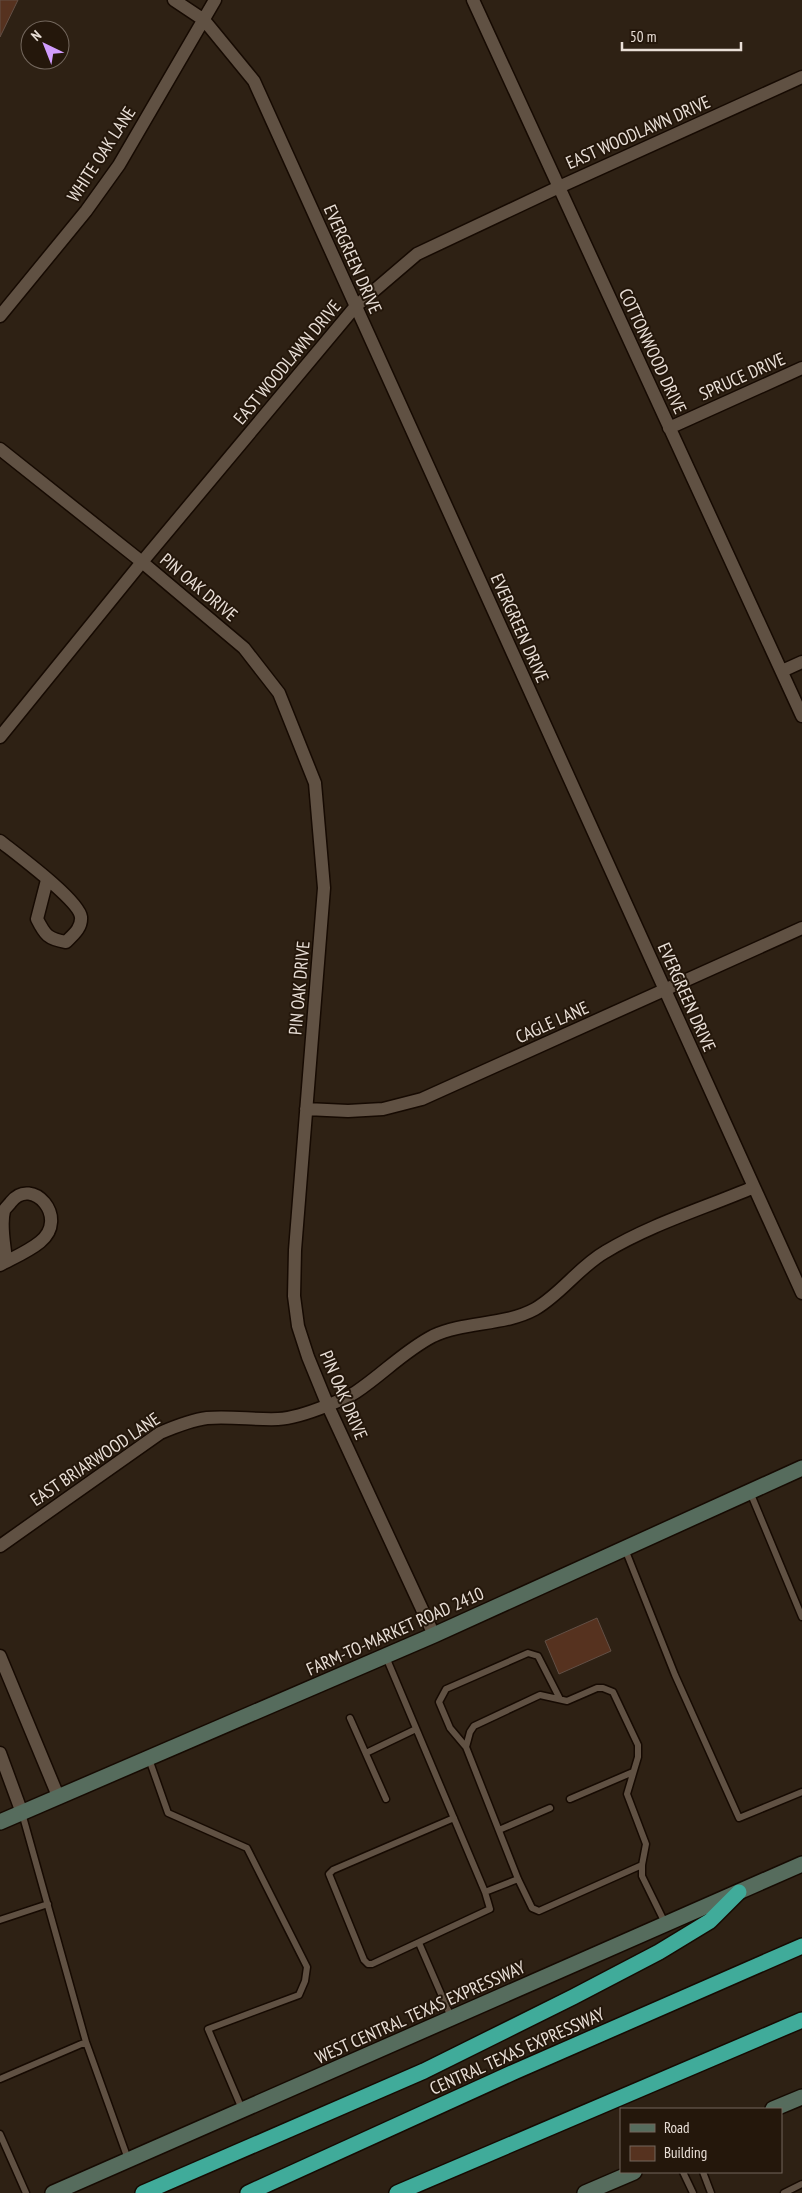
<svg xmlns="http://www.w3.org/2000/svg" width="802" height="2193" font-family="'PT Sans Narrow',sans-serif">
<style>
.building{fill:#56321f;stroke:#624f45}
.lines{fill:none;stroke-linecap:round;stroke-linejoin:round}
.lane-casing{stroke:#160a02;stroke-width:9}
.street-casing{stroke:#160a02;stroke-width:15}
.secondary-casing{stroke:#160a02;stroke-width:18}
.highway-casing{stroke:#160a02;stroke-width:18}
.lane{stroke:#605143;stroke-width:6}
.street{stroke:#605143;stroke-width:12}
.secondary{stroke:#566c5d;stroke-width:15}
.highway{stroke:#40ab9a;stroke-width:15}
.labels{text-anchor:middle;dominant-baseline:central;stroke-width:4;stroke-linejoin:round;paint-order:stroke}
.street-label{font-size:18px;fill:#e9dfd7;stroke:#24170b}
</style>
<rect width="100%" height="100%" fill="#2e2114"/>
<path class="building" d="M0,0H18L0,37Z
M597,1618L611,1651L559,1674L545,1641Z"/>
<g class="lines">
<g class="lane-casing">
<path id="lane" d="M750,1492L802,1617
M625,1549L675,1675L739,1818L802,1792
M386,1657L485,1892L490,1909L372,1964H368L364,1960L329,1874L333,1870L454,1818
M350,1718L386,1799
M466,1747L450,1728L439,1702L446,1689L528,1653L538,1656L560,1699
M366,1753L416,1729
M149,1759L168,1813L247,1848L307,1967L305,1981L299,1995L208,2029L242,2109
M570,1799L633,1772
M22,1813L86,2042L128,2159
M499,1830L550,1808
M642,1865L539,1911L532,1908L518,1879L466,1747L470,1732L474,1726L540,1695L567,1701L597,1688H603L613,1692L638,1745V1757L627,1794L646,1844L642,1865V1876L665,1923
M485,1892L518,1879
M0,1920L48,1904
M419,1943L451,2017
M0,2079L86,2042
M0,2134L26,2193
M683,2172L693,2193
M703,2172L711,2193
M784,2193L802,2184"/>
</g>
<g class="street-casing">
<path id="street" d="M174,0L204,20L254,81L802,1293
M473,0L802,716
M0,316L86,211L119,165L215,0
M669,428L802,368
M0,449L142,562L244,648L279,693L315,783L324,888L295,1250L294,1296L298,1326L308,1357L328,1406L434,1635
M782,671L802,662
M0,737L142,562L355,307L417,254L559,187L802,77
M0,841C15,853 79,900 81,917C82,928 73,935 66,942C48,939 45,935 37,919L47,880
M306,1109L348,1111L383,1109L422,1099L802,928
M0,1265C13,1258 29,1251 40,1242C70,1218 32,1175 11,1202C9,1205 5,1208 4,1211C0,1226 5,1246 6,1261
M0,1546L160,1433C174,1427 191,1420 207,1418C231,1416 255,1420 278,1419C294,1418 311,1412 326,1406C336,1402 347,1398 356,1392C383,1374 404,1351 433,1336C465,1321 504,1326 535,1309C561,1294 579,1267 605,1252C651,1224 705,1208 754,1187
M0,1656L58,1796
M0,1753L22,1813"/>
</g>
<g class="secondary-casing">
<path id="secondary" d="M0,1822L434,1635L802,1468
M773,2109L802,2097
M53,2193L802,1864
M585,2193L634,2172"/>
</g>
<g class="highway-casing">
<path id="highway" d="M143,2193L424,2071L573,1997L659,1952L710,1921L739,1892
M248,2193L514,2072L802,1946
M397,2193L802,2020"/>
</g>
<use href="#lane" class="lane"/>
<use href="#street" class="street"/>
<use href="#secondary" class="secondary"/>
<use href="#highway" class="highway"/>
</g>
<g class="labels">
<g class="street-label">
<text transform="translate(638 132) rotate(-24)">EAST WOODLAWN DRIVE</text>
<text transform="translate(101 154) rotate(-57)">WHITE OAK LANE</text>
<text transform="translate(353 259) rotate(66)">EVERGREEN DRIVE</text>
<text transform="translate(653 351) rotate(65)">COTTONWOOD DRIVE</text>
<text transform="translate(287 362) rotate(-50)">EAST WOODLAWN DRIVE</text>
<text transform="translate(742 376) rotate(-24)">SPRUCE DRIVE</text>
<text transform="translate(199 587) rotate(40)">PIN OAK DRIVE</text>
<text transform="translate(520 628) rotate(66)">EVERGREEN DRIVE</text>
<text transform="translate(299 988) rotate(-85)">PIN OAK DRIVE</text>
<text transform="translate(687 997) rotate(66)">EVERGREEN DRIVE</text>
<text transform="translate(552 1022) rotate(-24)">CAGLE LANE</text>
<text transform="translate(344 1395) rotate(67)">PIN OAK DRIVE</text>
<text transform="translate(95 1459) rotate(-34)">EAST BRIARWOOD LANE</text>
<text transform="translate(395 1631) rotate(-24)">FARM-TO-MARKET ROAD 2410</text>
<text transform="translate(420 2012) rotate(-24)">WEST CENTRAL TEXAS EXPRESSWAY</text>
<text transform="translate(517 2051) rotate(-24)">CENTRAL TEXAS EXPRESSWAY</text>
</g>
</g>
<rect x="620" y="2108" width="162" height="65" fill="#24170b" stroke="#73675d"/>
<rect x="630" y="2124" width="25" height="8" fill="#566c5d" stroke="#73675d"/>
<text x="664" y="2133" font-size="15" fill="#e9dfd7">Road</text>
<rect x="630" y="2146" width="25" height="15" fill="#56321f" stroke="#73675d"/>
<text x="664" y="2158" font-size="15" fill="#e9dfd7">Building</text>
<g transform="translate(45 45) rotate(317)"><circle r="24" fill="#24170b" stroke="#73675d"/>
<path d="M0-4L9 19L0 12L-9 19Z" fill="#d19dfe"/>
<text y="-8" font-size="14" font-weight="bold" text-anchor="middle" fill="#e9dfd7">N</text>
</g>
<path d="M622 42v8h119v-8" fill="none" stroke="#e9dfd7" stroke-width="2.5"/>
<text x="630" y="42" font-size="15" fill="#e9dfd7" stroke="#24170b" stroke-width="4" paint-order="stroke">50 m</text>
</svg>
